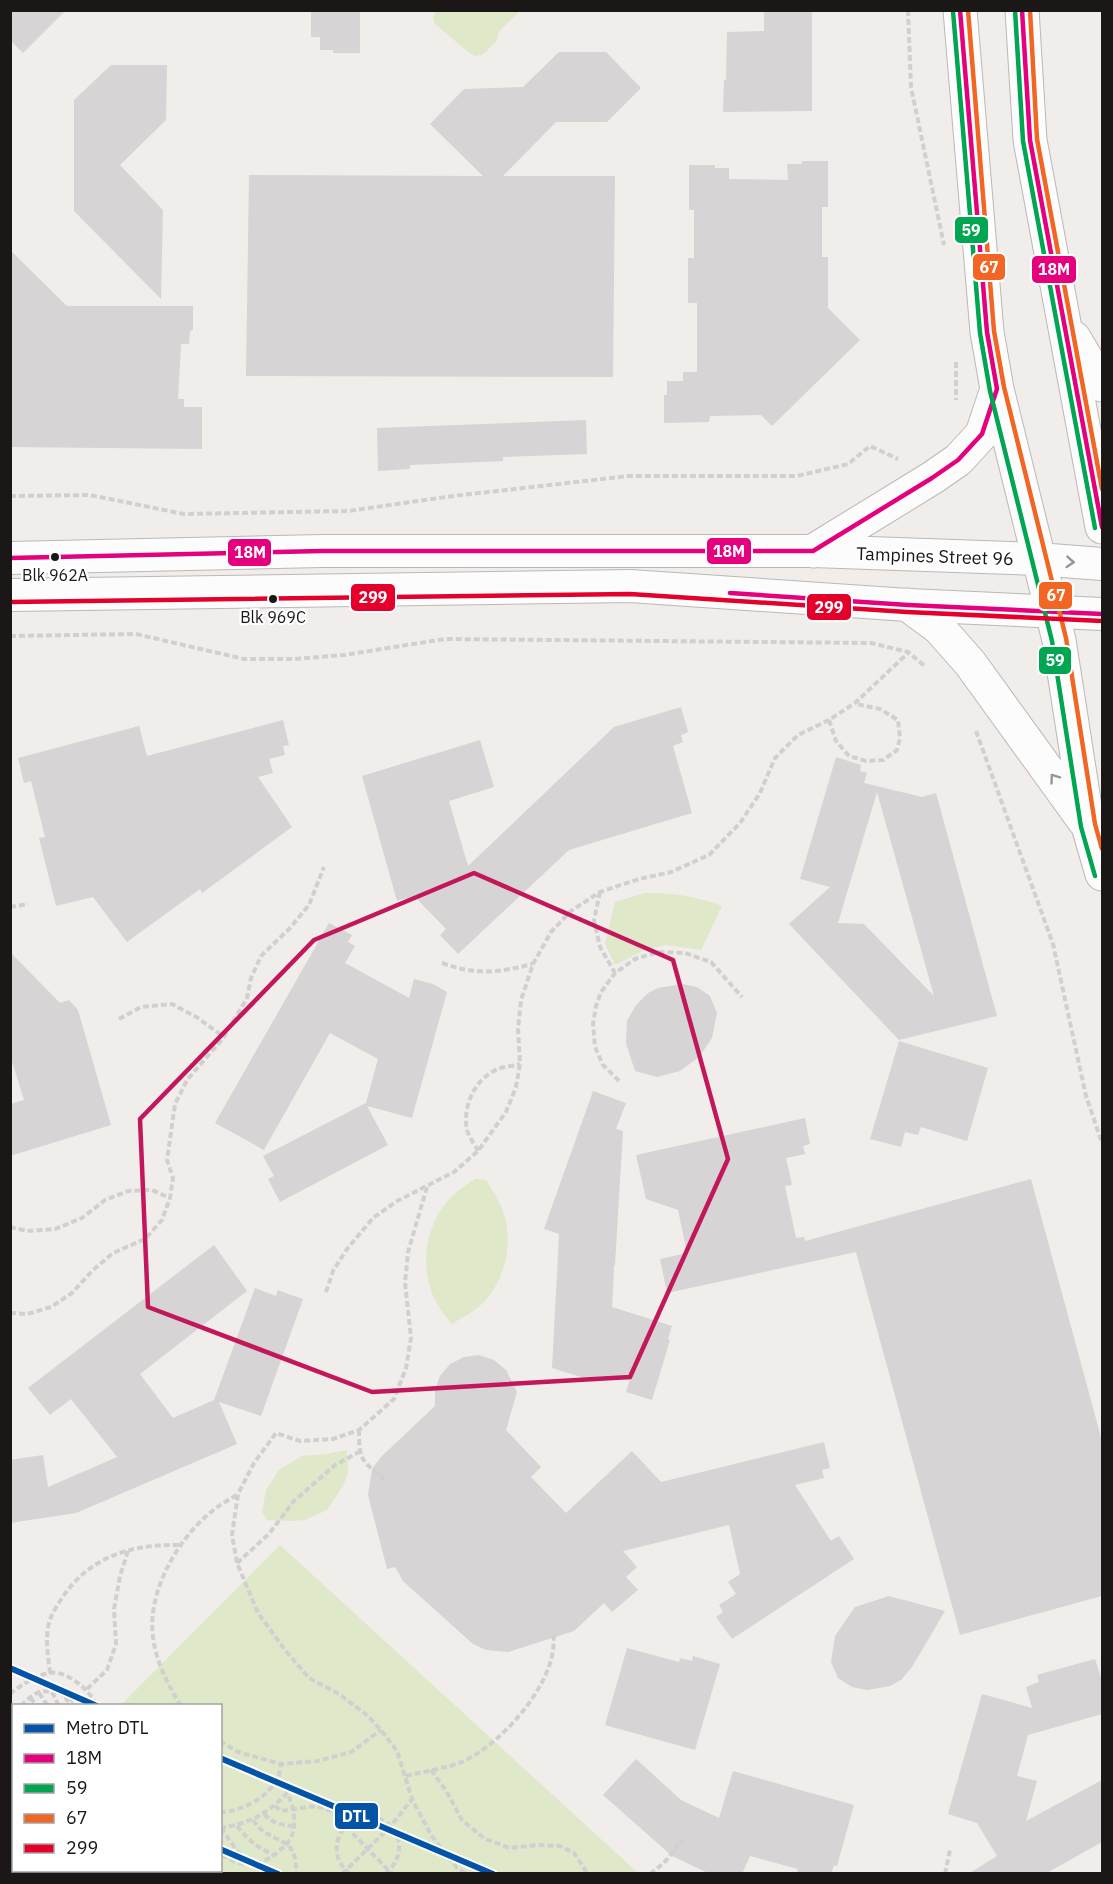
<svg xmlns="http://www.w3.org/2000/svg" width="1113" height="1884" font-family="'IBM Plex Sans',sans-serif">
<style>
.green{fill:#dfe8c8}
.building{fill:#d6d4d4;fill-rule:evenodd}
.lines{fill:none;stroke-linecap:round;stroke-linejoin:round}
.street-casing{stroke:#bbb8b6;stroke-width:34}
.secondary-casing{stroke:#bbb8b6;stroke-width:35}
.path{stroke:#d1d0d0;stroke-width:4;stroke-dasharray:6 3;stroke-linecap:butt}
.street{stroke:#fdfcfc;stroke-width:32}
.secondary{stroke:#fdfcfc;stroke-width:33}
.bus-1-casing{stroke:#fff;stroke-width:9}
.bus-2-casing{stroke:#fff;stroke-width:9}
.bus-3-casing{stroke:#fff;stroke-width:9}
.bus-4-casing{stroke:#fff;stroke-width:9}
.bus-1{stroke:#e5007d;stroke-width:4.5}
.bus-2{stroke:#00a651;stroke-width:4.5}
.bus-3{stroke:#f26522;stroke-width:4.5}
.bus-4{stroke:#e4002b;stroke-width:4.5}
.metro-1-casing{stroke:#fff;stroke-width:10}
.metro-1{stroke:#0354a6;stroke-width:6}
.oneway{stroke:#979594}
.marked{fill:none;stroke:#c2185b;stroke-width:4.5;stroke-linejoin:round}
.bus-dot{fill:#1a1716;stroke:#fff;stroke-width:2}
.labels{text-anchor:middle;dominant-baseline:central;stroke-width:4.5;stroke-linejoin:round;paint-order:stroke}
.bus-label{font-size:16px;fill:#1a1716;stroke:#fff}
.street-label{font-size:18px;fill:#1a1716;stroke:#fff}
.line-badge{stroke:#fff;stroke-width:2}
.badge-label{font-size:16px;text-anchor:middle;font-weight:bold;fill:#fff}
</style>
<rect width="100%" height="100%" fill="#f0edeb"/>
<path class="green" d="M436,11V10L520,11L499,31L496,42L482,55L475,56L467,51L435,24L433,18Z
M645,893C674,893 695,896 722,906L701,950L666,945L645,950L615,965L605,944L615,902Z
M475,1179L486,1180C490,1187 495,1193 498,1200C515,1231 509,1273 486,1300C477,1310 463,1317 452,1324C447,1318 442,1312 438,1305C420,1276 423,1234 443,1207C451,1195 463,1187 475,1179Z
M347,1450L348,1473L343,1486L327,1510L305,1520L291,1521L267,1520L262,1512L266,1490L279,1470L302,1456L327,1454Z
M280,1545L638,1873L126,1874L122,1871L220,1870V1706L121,1705Z"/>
<path class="building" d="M10,10H66L23,53L10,40Z
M311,10H360V53H333V50H320V37H311Z
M764,10H812V111L723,112L724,80H726L727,32L764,31Z
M559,52H606L641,88L607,122H556L503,176H615L613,377L246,376L249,175L483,176L430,124L464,89L523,87Z
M111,65H167L166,120L120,165L163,210L161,299L74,211V100Z
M802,161H828V207H822V257H828V308L860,340L772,426L761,415L710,416L709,422L664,423V395H667V381H683V372H697V303H688V258H694V210H689V165H715V168H729V179L788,180L787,164H802Z
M10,250L67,306H193V330L190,331L189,344H181L178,399H184V407H202V449L10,447Z
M586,420L587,454L503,457V461L410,465V469L378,471L377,428Z
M681,707L688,732L681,735L683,742L673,746L692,813L569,850L458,954L440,935L446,929L414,896L397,901L362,776L480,740L494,787L449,801L468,866L614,727Z
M283,720L289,745L283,746L285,755L269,759L273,773L258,777L292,827L202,893L200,889L127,942L93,897L56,906L39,838L45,837L31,781L24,783L18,758L139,726L147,756Z
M836,757L861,765L860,771L867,773L864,783L922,797L936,793L997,1016L899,1040L789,924L830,887L800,879ZM877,792L934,996L864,924L838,923Z
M329,923L352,935L348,942L355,946L345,963L409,998L414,979L433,984L447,992L412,1118L367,1106L388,1145L280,1202L268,1179L274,1176L263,1156L366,1103L378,1059L330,1033L264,1150L215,1123Z
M10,952L60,1003L69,1000L78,1010L111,1125L10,1156V1104L24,1100L10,1055Z
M682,984L697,987L710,996L717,1013L712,1038L699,1057L680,1071L657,1077L635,1071L626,1043L627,1021L636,1005L648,993L658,988Z
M899,1041L988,1068L967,1141L921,1127L918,1135L905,1132L901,1147L870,1139Z
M593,1091L626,1103L616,1129L623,1131L615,1264L613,1270L614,1269L612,1307L672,1326L668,1339L670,1340L652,1400L626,1392L630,1380L584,1378L552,1368L559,1234L544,1229Z
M805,1118L810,1144L803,1146L805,1154L786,1158L792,1185L785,1186L796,1238L804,1237L805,1241L1031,1179L1102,1441V1596L960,1635L856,1252L667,1293L660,1259L687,1253L678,1210L646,1199L636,1155Z
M214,1245L247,1291L140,1374L173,1418L214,1400L255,1288L276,1296L278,1290L291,1295L303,1299L261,1416L219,1402L237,1444L76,1513L10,1523V1460L43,1455L48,1487L117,1457L71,1399L50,1415L28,1388Z
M479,1355L494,1360L506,1370L517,1392L506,1430L541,1467L531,1477L566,1513L632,1451L661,1482L824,1442L830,1468L822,1470L824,1478L795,1485L831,1541L839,1536L854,1559L732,1639L716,1617L723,1612L719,1605L736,1594L728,1582L740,1574L729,1525L623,1551L637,1567L626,1577L638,1590L612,1612L604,1603L574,1631L508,1652L486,1650L473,1644L403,1581L395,1567L387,1569L368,1495L372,1469L382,1456L435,1406V1390L440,1376L450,1364L464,1357Z
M889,1596L945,1611L912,1667L901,1680L890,1686L867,1690L852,1687L838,1678L831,1662L835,1636L855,1607Z
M627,1648L679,1662L680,1658L692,1661L693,1656L720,1664L695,1750L605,1725Z
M1095,1659L1102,1680V1714L1028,1735L1017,1776L1037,1781L1026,1821L1102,1780V1842L1045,1874H968L997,1856L977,1823L948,1814L982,1694L1032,1708L1026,1687L1039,1682L1037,1675Z
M636,1759L681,1800L719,1818L733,1771L854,1805L837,1866L834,1865L831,1874H796L798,1869L750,1856L742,1874H710L672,1856L603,1795Z"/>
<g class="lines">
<g class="street-casing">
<path id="street" d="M10,558L322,551H813L1038,559L1102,564
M10,595L630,586L908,605L1102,614
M10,1853L14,1856
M30,1870L34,1874"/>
</g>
<g class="secondary-casing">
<path id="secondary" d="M960,10L987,332L997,389L1059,640L1088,826L1102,874
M1022,10L1030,140L1102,527
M1074,338L1102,385
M813,551L932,478L958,460L982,434L997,389
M908,605L939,628L970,663L1085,822"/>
</g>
<path class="path" d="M908,10L911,87L944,245
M956,362V400
M10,496L90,495L184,514L348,511L453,496L629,476H797L848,464L870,446L898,459
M10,636L136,634L244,659H294L344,655L445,639L871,643L908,652L926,667
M829,720L836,741L849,756L866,761L883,760L897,750L900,738L898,720L880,709L856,704
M976,731L1053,944L1086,1096L1102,1143
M600,892L594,920L600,947L615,973
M10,907L28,904
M442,963C475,975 498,973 532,964
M119,1019L141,1007L172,1004L198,1018L224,1037
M619,1081L603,1065L595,1047L593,1024L596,1006L601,992L615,973L635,959L658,952L685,953L711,962L742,997
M478,1151C475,1145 469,1137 467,1130C462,1105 476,1076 501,1068C507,1066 514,1066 520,1064
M427,1187L408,1252L405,1283L411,1338L406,1368L394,1399L359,1430L333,1439L300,1441L276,1433L254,1463L238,1494L232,1535L237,1563L258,1613L285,1650L309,1678L339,1694L368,1716L381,1730L397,1751L412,1799L431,1835L457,1868L467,1874
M10,1227L27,1231L55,1229L82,1218L105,1200L128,1191L152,1190L170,1198
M326,1292L333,1271L347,1249L373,1218L397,1201L454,1172L478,1151L506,1112L516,1087L520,1064L518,1029L521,1000L533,964L551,932L571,911L600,892L639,879L671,872L709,855L740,823L760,793L775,758L798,735L829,720L855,703L908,653
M10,1313L27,1314L51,1307L72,1293L92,1271L113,1253L145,1239L162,1220L170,1198L173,1178L167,1160L175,1104L187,1080L224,1037L247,998L251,978L261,956L290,928L309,905L324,867
M359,1430C359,1463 362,1460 386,1481
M237,1563L269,1534L293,1502L335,1465L359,1452
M50,1673C48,1655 44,1634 51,1617C53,1612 57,1606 60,1601C88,1557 130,1544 180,1545
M87,1689L107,1670L116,1644L114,1609L120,1576L128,1551
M52,1692L59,1706
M39,1693L48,1706
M10,1694C21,1685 34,1677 48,1673C66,1669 90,1690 97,1706
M65,1697L71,1706
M30,1698L38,1706
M21,1706C26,1701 31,1696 37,1693C50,1688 69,1694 77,1706
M181,1706C168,1685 156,1662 153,1637C147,1592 177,1540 211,1512C219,1505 229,1500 238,1494
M14,1713L12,1715L14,1717
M220,1741L238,1752L281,1764L318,1761L351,1752L381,1730
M10,1764L14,1767
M431,1770L445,1789L462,1820L485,1839L510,1848L537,1845L560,1846L574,1853L588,1874
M406,1776C424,1771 446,1769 464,1761C503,1743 561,1678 553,1632
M275,1806L281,1811L316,1806L331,1811L392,1874
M220,1812C242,1812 268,1797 278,1778C280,1774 280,1768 281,1764
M264,1814C273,1823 281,1825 293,1826
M253,1820C270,1847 298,1831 296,1874
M237,1826C248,1840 258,1848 274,1855
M220,1828C250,1823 266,1815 287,1793C293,1805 297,1821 292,1835C290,1841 285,1846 280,1850C264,1867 238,1869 220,1853
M221,1828L238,1852L253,1864
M111,1870L115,1874
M204,1870V1874
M342,1874L391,1826L412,1799
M350,1874C317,1849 352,1799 385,1822C393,1827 399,1836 399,1845C400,1856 394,1867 385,1874
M650,1874L664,1863L682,1840
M945,1874L950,1850"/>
<use href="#street" class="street"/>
<use href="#secondary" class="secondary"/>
<g class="bus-1-casing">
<path id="bus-1" d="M1022,10L1030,140L1102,527
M10,558L322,551H813L932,478L958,460L982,434L997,389L987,332L960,10
M730,593L908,605L1102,614"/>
</g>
<g class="bus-2-casing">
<path id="bus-2" d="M1015,10L1023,141L1095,528
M953,11L980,333L990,391L1052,641L1081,827L1095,876"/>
</g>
<g class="bus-3-casing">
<path id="bus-3" d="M968,10L994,331L1004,387L1066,638L1095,824L1102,849
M1030,10L1037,139L1102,489"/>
</g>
<g class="bus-4-casing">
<path id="bus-4" d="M10,602L630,594L907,612L1102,621"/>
</g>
<use href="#bus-1" class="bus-1"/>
<use href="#bus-2" class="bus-2"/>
<use href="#bus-3" class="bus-3"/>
<use href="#bus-4" class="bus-4"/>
<g class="metro-1-casing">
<path id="metro-1" d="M10,1668L97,1706
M220,1758L493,1874
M220,1849L278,1874"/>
</g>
<use href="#metro-1" class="metro-1"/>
</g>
<defs><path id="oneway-chevron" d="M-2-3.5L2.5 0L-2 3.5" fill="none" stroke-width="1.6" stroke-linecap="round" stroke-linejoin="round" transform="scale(1.5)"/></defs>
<g class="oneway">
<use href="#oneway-chevron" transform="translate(1070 562) rotate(4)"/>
<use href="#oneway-chevron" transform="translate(1054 778) rotate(-126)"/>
</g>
<path class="marked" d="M474,873L673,960L728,1159L630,1377L372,1392L148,1307L140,1119L314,940Z"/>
<g class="bus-dot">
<circle cx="55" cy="557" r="5"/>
<circle cx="273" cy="599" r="5"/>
</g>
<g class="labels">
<g class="bus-label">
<text x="55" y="575">Blk 962A</text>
<text x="273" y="617">Blk 969C</text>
</g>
<g class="street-label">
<text transform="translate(935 556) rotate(2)">Tampines Street 96</text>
</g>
</g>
<g class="line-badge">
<rect x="954" y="216" width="35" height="28" rx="6" fill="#00a651"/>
<rect x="972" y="253" width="34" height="28" rx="6" fill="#f26522"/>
<rect x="1031" y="255" width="46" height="29" rx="6" fill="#e5007d"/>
<rect x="706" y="537" width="46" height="28" rx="6" fill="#e5007d"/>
<rect x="227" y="538" width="45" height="29" rx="6" fill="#e5007d"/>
<rect x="1038" y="581" width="35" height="29" rx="6" fill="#f26522"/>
<rect x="350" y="583" width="46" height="29" rx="6" fill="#e4002b"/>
<rect x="806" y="593" width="46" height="28" rx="6" fill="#e4002b"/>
<rect x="1038" y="646" width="34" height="29" rx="6" fill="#00a651"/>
<rect x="334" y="1802" width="45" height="28" rx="6" fill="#0354a6"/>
</g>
<g class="badge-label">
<text x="971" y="236">59</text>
<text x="989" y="273">67</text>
<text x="1054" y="275">18M</text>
<text x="729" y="557">18M</text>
<text x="250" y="558">18M</text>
<text x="1056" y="601">67</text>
<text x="373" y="603">299</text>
<text x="829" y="613">299</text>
<text x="1055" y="666">59</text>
<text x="356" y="1822">DTL</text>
</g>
<rect width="1113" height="1884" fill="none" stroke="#1a1716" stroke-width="24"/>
<rect x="12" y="1704" width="210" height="168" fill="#ffffff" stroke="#a3a2a2" stroke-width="1.5"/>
<rect x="24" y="1724" width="30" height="9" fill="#0354a6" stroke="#a3a2a2" stroke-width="1.5"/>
<text x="66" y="1734" font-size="18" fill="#1a1716">Metro DTL</text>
<rect x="24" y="1754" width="30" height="9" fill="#e5007d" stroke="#a3a2a2" stroke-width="1.5"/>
<text x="66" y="1764" font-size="18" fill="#1a1716">18M</text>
<rect x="24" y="1784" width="30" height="9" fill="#00a651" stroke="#a3a2a2" stroke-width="1.5"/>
<text x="66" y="1794" font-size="18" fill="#1a1716">59</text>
<rect x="24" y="1814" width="30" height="9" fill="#f26522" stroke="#a3a2a2" stroke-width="1.5"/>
<text x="66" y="1824" font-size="18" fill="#1a1716">67</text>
<rect x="24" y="1844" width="30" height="9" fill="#e4002b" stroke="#a3a2a2" stroke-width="1.5"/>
<text x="66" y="1854" font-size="18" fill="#1a1716">299</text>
</svg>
